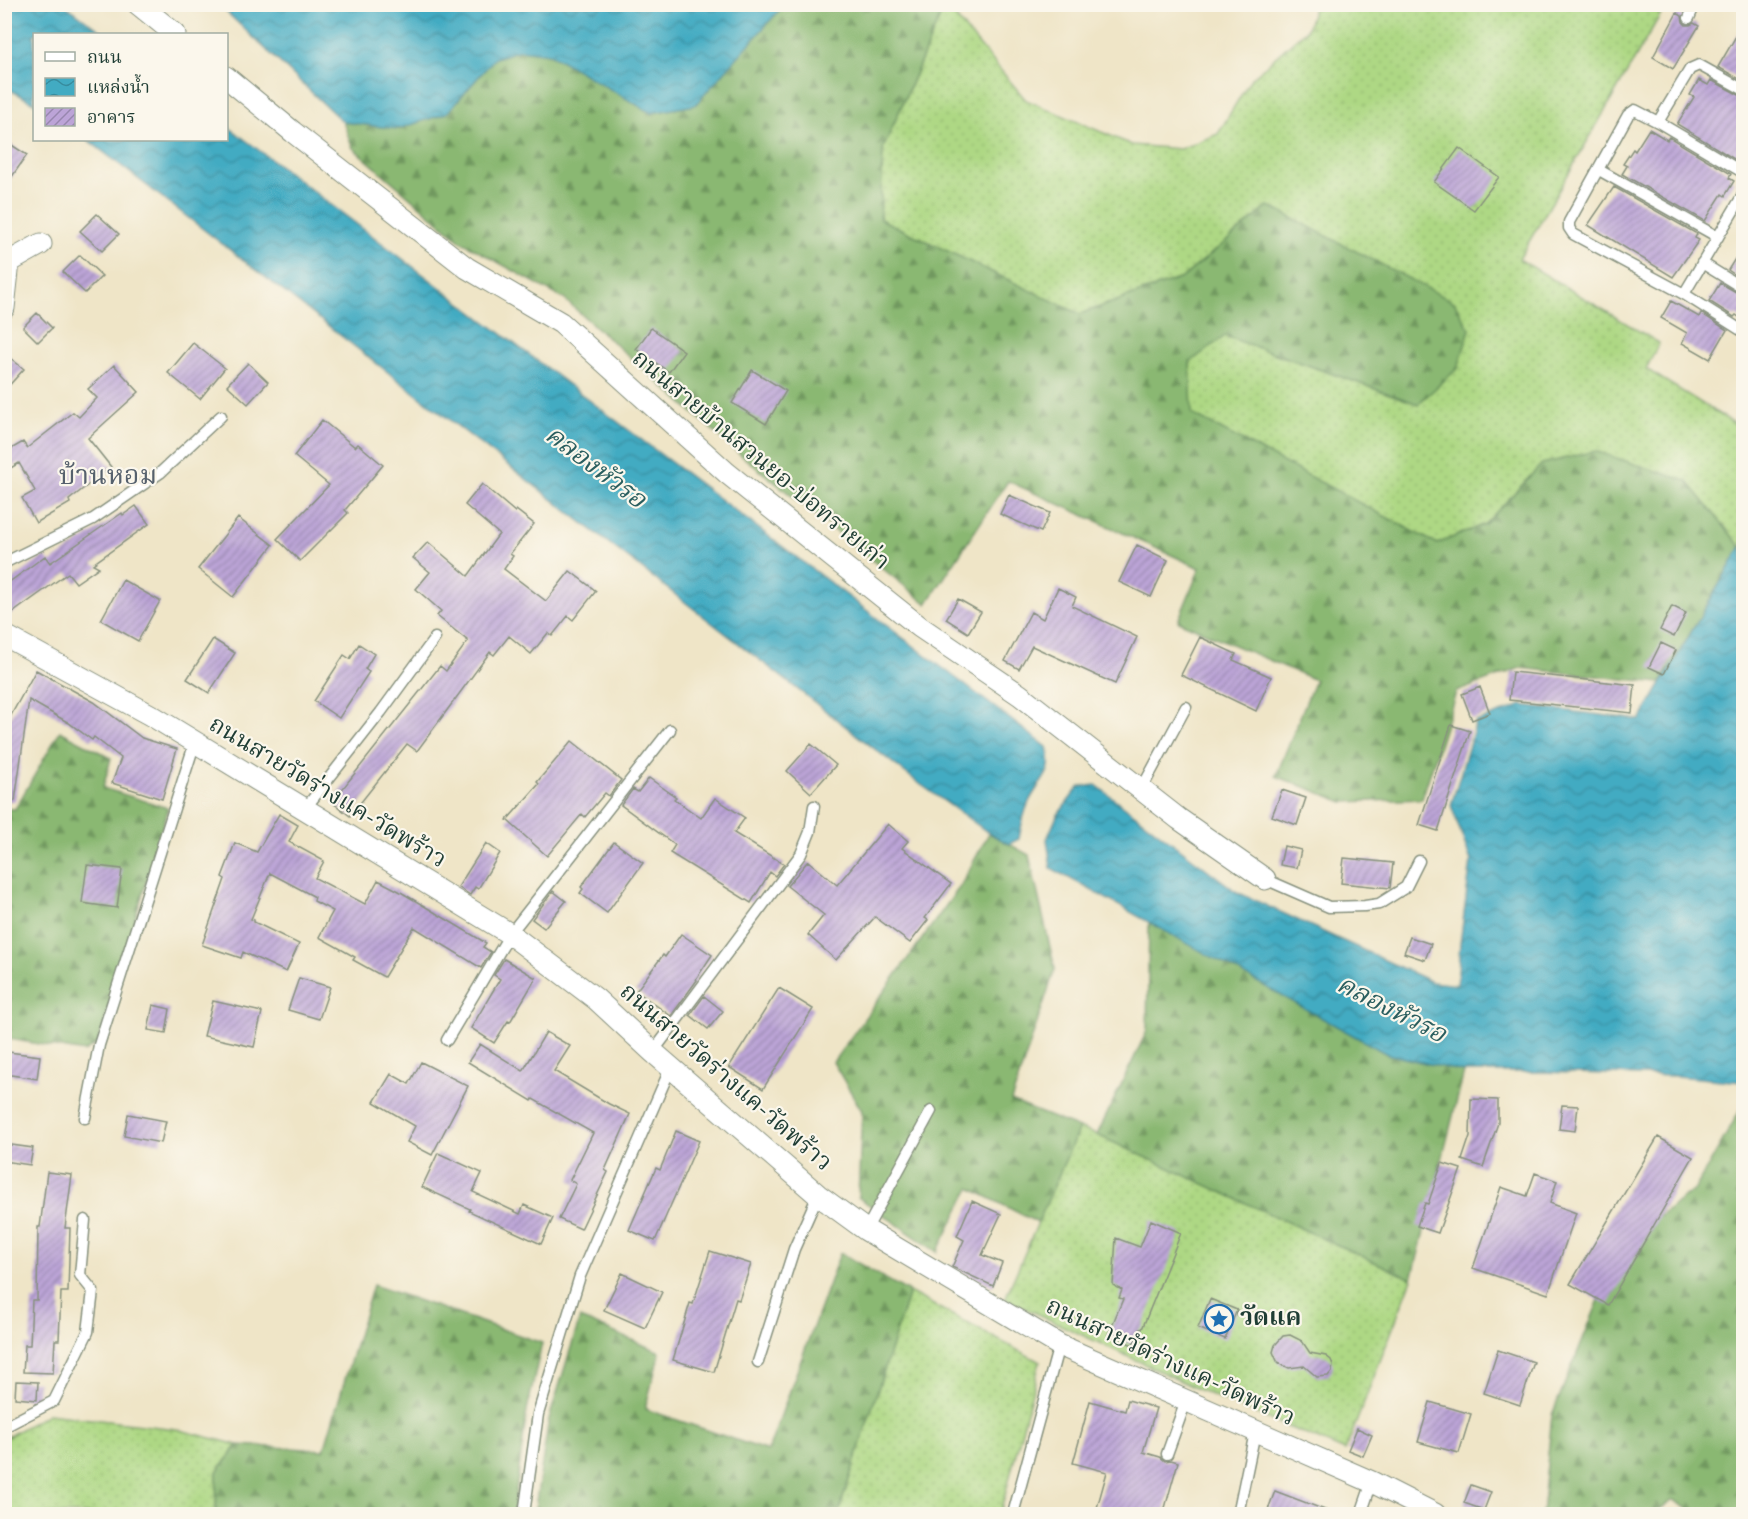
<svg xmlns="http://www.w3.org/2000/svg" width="1748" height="1519" font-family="'Old Standard TT','Noto Serif Thai',serif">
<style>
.grass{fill:url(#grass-dots);stroke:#668a5c;stroke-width:1.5}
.forest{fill:url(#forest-firs);stroke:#547a53;stroke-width:1.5}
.water{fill:url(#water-waves);stroke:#30747b;stroke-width:1.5}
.building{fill:url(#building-hatch)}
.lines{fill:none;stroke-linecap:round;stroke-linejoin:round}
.lane-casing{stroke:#87917e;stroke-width:13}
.street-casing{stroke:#87917e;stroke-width:23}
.lane{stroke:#fff;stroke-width:10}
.street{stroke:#fff;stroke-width:21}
.labels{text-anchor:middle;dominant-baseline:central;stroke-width:4.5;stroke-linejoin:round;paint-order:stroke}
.street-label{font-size:24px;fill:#1f3d34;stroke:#fbf7ec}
.poi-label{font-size:24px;font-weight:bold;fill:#1f3d34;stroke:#fbf7ec;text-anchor:start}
.water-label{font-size:26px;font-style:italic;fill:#2a5e5f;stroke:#fbf7ec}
.quarter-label{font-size:27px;fill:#56616d;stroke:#fbf7ec}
</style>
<defs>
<pattern id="grass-dots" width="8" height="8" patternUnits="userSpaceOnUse" patternTransform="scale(1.5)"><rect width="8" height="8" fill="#aed884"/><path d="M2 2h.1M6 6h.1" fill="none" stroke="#95ba73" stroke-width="1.8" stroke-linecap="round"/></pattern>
<pattern id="forest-firs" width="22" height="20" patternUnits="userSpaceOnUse" patternTransform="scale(1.5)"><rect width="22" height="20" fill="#8ab872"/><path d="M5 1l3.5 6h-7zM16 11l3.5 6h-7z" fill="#70975e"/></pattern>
<pattern id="water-waves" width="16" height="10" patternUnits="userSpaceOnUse" patternTransform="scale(1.5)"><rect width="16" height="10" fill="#42abc2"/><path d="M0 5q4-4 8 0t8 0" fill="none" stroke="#378c9e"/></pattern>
<pattern id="building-hatch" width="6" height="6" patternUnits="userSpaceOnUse" patternTransform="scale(1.5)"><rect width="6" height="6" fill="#bca4d7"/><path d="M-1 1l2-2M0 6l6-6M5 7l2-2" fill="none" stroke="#9887af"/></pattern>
</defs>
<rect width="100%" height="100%" fill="#fbf7ec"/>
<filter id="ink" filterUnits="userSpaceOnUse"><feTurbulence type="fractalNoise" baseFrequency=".0167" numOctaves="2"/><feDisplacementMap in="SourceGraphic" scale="12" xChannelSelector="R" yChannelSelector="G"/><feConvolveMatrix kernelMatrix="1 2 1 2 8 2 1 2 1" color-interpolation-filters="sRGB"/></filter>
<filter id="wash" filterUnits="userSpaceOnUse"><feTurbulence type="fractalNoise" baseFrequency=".008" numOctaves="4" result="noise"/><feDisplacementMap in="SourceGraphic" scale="24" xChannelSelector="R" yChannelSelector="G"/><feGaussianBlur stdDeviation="1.35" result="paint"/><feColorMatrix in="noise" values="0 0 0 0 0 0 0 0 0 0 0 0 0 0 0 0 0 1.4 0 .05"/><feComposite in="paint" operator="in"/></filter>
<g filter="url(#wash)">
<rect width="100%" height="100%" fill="#efe5c7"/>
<path class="grass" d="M945,5L1026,100L1132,145L1180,149L1218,134L1250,80L1307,29L1315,5H1666L1519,259L1659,343L1646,369L1743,429L1744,540L1741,547L1687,481L1542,464L1485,524L1437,544L1191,414L1190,362L1225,336L1418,404L1269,206L1182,278L1080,314L880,219L883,149Z
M1079,1128L1097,1135L1412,1279L1345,1451L1202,1391L1005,1299Z
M909,1292L1040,1362L1000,1514H838Z
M48,1414L176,1429L238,1445L217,1472L216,1514H5V1438Z"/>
<path class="forest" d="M784,5H945L883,149L880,219L1080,314L1182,278L1269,206L1454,302L1470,329L1458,368L1418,404L1225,336L1190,362L1192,414L1437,544L1485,524L1542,464L1595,451L1687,481L1741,547L1661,683L1520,668L1456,692L1422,799L1344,802L1276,776L1315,680L1178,621L1200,568L1008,481L927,604L742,456L564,299L462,242L353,148L343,122L398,129L447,113L495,58L520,50L550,54L651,113L695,105Z
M60,731L111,758L103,788L168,808L98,1043L84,1052L5,1038L4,809H15Z
M989,833L1029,855L1055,969L1011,1101L1079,1128L1038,1223L970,1188L937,1252L858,1197L862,1111L833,1062L961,885Z
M1149,922L1387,1054L1464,1072L1412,1279L1097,1135L1147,1031Z
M1743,1105V1514H1696L1673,1500L1654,1514H1542L1552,1415L1621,1246L1695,1189Z
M840,1253L909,1292L838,1514H534L549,1419L580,1318L660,1352L645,1409L768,1451Z
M373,1285L542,1343L527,1410L513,1513L520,1514H216L217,1472L238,1445L324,1450Z"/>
<path class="water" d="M5,4L65,5L105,34H34V103L5,87Z
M219,5H784L695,105L651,113L550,54L520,50L495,58L447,113L398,129L343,122Z
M227,126L1047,747C1056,774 1039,780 1029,802C1023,815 1021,826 1019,839L1009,844L989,833L920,784L88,140H226Z
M1741,547H1743V1082L1676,1076L1541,1072H1464L1387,1054L1051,868L1047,839L1057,816L1079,787L1096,785L1237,892L1432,982L1457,985L1460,944L1471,861L1451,805L1476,722L1522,705L1640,720Z"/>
<g id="blocks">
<path class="building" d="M1677,13L1682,16L1683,22L1686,25H1690L1694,23L1699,26L1673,69L1653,57Z
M1743,24V81L1718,67Z
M1699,80L1708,85L1711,80L1743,97V155L1739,162L1677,124L1694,97L1690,95Z
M1649,129L1667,140L1669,137L1731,174L1729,178L1734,181L1725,196L1722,194L1705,221L1622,174L1627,166L1623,164L1633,149L1635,151Z
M4,140L27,155L4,188Z
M1459,148L1499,177L1474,210L1434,182Z
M1614,187L1697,234L1695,238L1699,240L1673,277L1588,225Z
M97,214L119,234L102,251L80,231Z
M1743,246V280L1728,270Z
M80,255L102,276L85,293L63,272Z
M1720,283L1743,296V320L1736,315L1734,317L1709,301Z
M1671,301L1699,317L1701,313L1727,330L1710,359L1682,343L1687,333L1661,318Z
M37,313L52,328L38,342L23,327Z
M651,328L684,351L669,372L636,349Z
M193,343L225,368L200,399L168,373Z
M4,353L24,369L4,391Z
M248,363L268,382L248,404L227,385Z
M114,365L139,392L88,438L111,467L69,500L70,503L36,523L22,498L35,491L19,463L4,472V453L23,442L27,448L73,412L79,417L97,398L88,389Z
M752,370L786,391L766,424L732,403Z
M322,420L355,447L358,444L383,465L345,510L348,513L300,561L277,539L329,485L294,456Z
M482,484L515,512L516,510L534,524L510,554L513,556L504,569L546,601L570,571L596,591L573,620L568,616L552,636L548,633L531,654L509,636L494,655L490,652L417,751L407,744L350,816L332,802L440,666L446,671L468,641L437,616L441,611L416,589L430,572L413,558L428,542L468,576L499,534L465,505Z
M1009,495L1050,513L1041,532L1000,514Z
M136,506L149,524L93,564L99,567L76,583L68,573L4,619V586L45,556L50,563L122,513L123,515Z
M238,518L273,545L233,597L198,569Z
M1137,545L1168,560L1151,597L1119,582Z
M123,580L160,601L138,641L101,620Z
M1058,588L1076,597L1072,606L1137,637L1115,684L1032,646L1019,669L1005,661L1031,612L1043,619Z
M958,599L981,612L968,633L946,619Z
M1672,606L1686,613L1674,637L1660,630Z
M1200,637L1236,654L1233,660L1271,677L1256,711L1181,675Z
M213,639L235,653L209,693L187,679Z
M1661,643L1676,650L1664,674L1649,667Z
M359,644L374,654L365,669L369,672L339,718L314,701L344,655L350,659Z
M36,670L94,702L142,738L177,749L162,799L112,783L121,758L94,737L92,740L69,723L29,700L15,801H4V728Z
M1512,672L1635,685L1632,713L1509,700Z
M1480,687L1490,713L1472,720L1462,694Z
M1451,725L1470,731L1438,831L1419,825Z
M572,741L621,780L609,796L605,793L585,817L582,814L547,856L507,820L539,784L537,782Z
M811,744L836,765L811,793L787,771Z
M649,778L676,797L674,799L701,818L715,798L745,818L734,833L784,864L775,876L770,872L751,903L670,853L675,845L621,805L633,789L638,792Z
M1282,790L1306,798L1297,825L1272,816Z
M279,814L298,825L289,842L324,861L315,878L365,904L378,880L399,891L486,943L483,947L491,952L481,968L414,927L384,977L353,960L355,957L319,937L333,911L314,901L315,897L270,873L251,919L254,920V922L299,944L286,972L243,952L241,958L202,945L225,879L222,877L235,843L257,852Z
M888,824L908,841L902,848L951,884L925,918L928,920L910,943L875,917L836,960L808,935L824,915L787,886L808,861L837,885Z
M614,842L643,863L607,913L580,893L583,889L581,887Z
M486,843L500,853L478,889L475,887L470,895L458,887Z
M1284,846L1301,850L1297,868L1280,865Z
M1344,858L1393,863L1390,888L1341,883Z
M87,865L122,869L117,908L82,903Z
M553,891L566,901L544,928L532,919Z
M681,934L712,955L696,979L697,980L671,1016L636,991L663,955L665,957Z
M1410,937L1431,944L1425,960L1404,953Z
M504,959L536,978L510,1022L508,1021L494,1043L471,1028L500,979L494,975Z
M299,978L330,987L319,1019L288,1010Z
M779,988L813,1009L763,1089L729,1067Z
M704,996L723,1011L708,1029L690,1015Z
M213,1001L262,1012L254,1047L204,1036Z
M153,1005L170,1009L166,1033L148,1030Z
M546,1032L570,1046L554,1071L609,1104L630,1114L605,1170L608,1172L581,1229L559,1219L576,1184L570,1180L593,1133L533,1099L532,1101L468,1062L480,1044L523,1071Z
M8,1052L40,1056L37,1079L5,1074Z
M421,1062L468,1086L432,1155L407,1142L415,1126L374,1102L391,1074L409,1084Z
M1471,1099L1498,1100V1123L1483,1167L1462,1160L1470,1136Z
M1562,1105L1578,1106L1575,1131L1559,1129Z
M128,1114L166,1121L161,1143L124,1136Z
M676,1131L699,1141L655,1241L629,1230L656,1168L660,1170Z
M1658,1137L1693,1157L1608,1305L1570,1284Z
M4,1144L33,1148L30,1165L4,1161Z
M438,1153L482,1173L473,1192L520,1214L524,1205L553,1218L541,1244L469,1211L470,1209L422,1187Z
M1442,1163L1461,1169L1438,1233L1417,1226L1425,1203L1428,1204Z
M47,1172L72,1175L65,1228H70L68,1292H61L59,1340H55L53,1373L23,1372L25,1345H30L32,1300H37L38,1227H40Z
M1535,1173L1557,1181L1550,1203L1576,1213L1548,1294L1473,1268L1501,1187L1527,1196Z
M972,1201L1001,1214L982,1255L1002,1263L993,1286L952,1267L964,1240L957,1236Z
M1151,1220L1181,1233L1142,1329H1140L1133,1345L1108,1335L1123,1299L1119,1298L1122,1290L1113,1285L1116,1238L1140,1247Z
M710,1251L751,1264L739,1300L736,1299L714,1372L673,1360L690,1303L693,1304Z
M622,1273L662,1292L645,1328L604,1310Z
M1210,1299L1237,1310L1225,1339L1198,1328Z
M1290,1335L1302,1341L1310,1353L1326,1356L1331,1360L1333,1365L1332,1371L1328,1376L1317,1377L1304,1366L1289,1368L1278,1363L1273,1352L1275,1345L1283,1336Z
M1498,1350L1534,1362L1520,1405L1484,1393Z
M16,1381L38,1382L37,1400L15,1398Z
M1128,1400L1156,1408L1143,1452L1160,1457L1165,1461L1171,1460L1178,1462L1163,1515H1095L1107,1472L1073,1463L1090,1401L1125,1411Z
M1430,1402L1471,1414L1459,1453L1418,1442Z
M1357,1428L1372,1435L1363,1456L1348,1450Z
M1471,1485L1491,1492L1484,1510L1464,1503Z
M1275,1491L1333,1513V1515H1266Z"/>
</g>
</g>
<g filter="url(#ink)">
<use href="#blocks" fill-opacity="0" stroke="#87917e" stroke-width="1.5"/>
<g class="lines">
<g class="lane-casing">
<path id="lane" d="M1689,18L1695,4
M1658,122L1690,69L1699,65L1744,90
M1599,170L1718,237
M1744,173L1658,122L1635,110L1628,115L1569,222V228L1573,234L1684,294L1744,332
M1702,263L1744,289
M1684,294L1744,193
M4,563L93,519L160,473L221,416
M1141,790L1186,707
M304,810L381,712L435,638
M1265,879L1329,907L1365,906L1379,904L1406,887L1419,861
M447,1040L510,934L670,730
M653,1052L801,854L810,832L814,806
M85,1118L99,1045L195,742
M866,1230L931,1111
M758,1362L794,1249L818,1195
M4,1427L54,1401L88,1332L93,1291L80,1275L85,1220
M1167,1454L1186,1401
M524,1514L538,1414L580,1276L671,1067
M1013,1514L1059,1345
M1238,1514L1255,1432
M1361,1514L1372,1482"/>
</g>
<g class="street-casing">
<path id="street" d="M138,4L175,34
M226,77L293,132L467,268L561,323L727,473L920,627L1020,695L1179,819L1265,879
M4,308L9,262L41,244
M4,635L154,717L510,934L596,999L653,1052L818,1195L866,1230L1059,1345L1372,1482L1435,1514"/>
</g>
<use href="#lane" class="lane"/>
<use href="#street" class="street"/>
</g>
</g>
<defs>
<g id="sight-ring" transform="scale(1.5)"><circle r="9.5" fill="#fbf7ec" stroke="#1f6fb2" stroke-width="1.5"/><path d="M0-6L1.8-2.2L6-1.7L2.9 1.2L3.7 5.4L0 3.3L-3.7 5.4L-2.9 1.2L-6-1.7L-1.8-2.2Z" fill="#1f6fb2"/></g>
</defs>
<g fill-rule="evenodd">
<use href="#sight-ring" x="1219" y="1319"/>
</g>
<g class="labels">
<g class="street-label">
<text transform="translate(760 461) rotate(40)">ถนนสายบ้านสวนยอ-บ่อทรายเก่า</text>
<text transform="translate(327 793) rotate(31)">ถนนสายวัดร่างแค-วัดพร้าว</text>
<text transform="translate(725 1078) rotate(41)">ถนนสายวัดร่างแค-วัดพร้าว</text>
<text transform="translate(1170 1363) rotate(25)">ถนนสายวัดร่างแค-วัดพร้าว</text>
</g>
<g class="poi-label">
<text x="1240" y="1319">วัดแค</text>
</g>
<g class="water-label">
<text transform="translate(595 468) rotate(37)">คลองหัวรอ</text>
<text transform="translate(1391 1010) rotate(27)">คลองหัวรอ</text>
</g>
<g class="quarter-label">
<text x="108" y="476">บ้านหอม</text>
</g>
</g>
<rect width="1748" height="1519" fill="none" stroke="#fbf7ec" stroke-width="24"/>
<rect x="33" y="33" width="195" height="108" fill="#fbf7ec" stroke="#a3ada2" stroke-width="1.5"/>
<rect x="45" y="52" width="30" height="9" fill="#ffffff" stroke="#a3ada2" stroke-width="1.5"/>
<text x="87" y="63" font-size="18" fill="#1f3d34">ถนน</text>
<rect x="45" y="78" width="30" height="18" fill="url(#water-waves)" stroke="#a3ada2" stroke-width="1.5"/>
<text x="87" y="93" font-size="18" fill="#1f3d34">แหล่งน้ำ</text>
<rect x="45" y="108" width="30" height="18" fill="url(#building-hatch)" stroke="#a3ada2" stroke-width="1.5"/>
<text x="87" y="123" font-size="18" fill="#1f3d34">อาคาร</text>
</svg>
